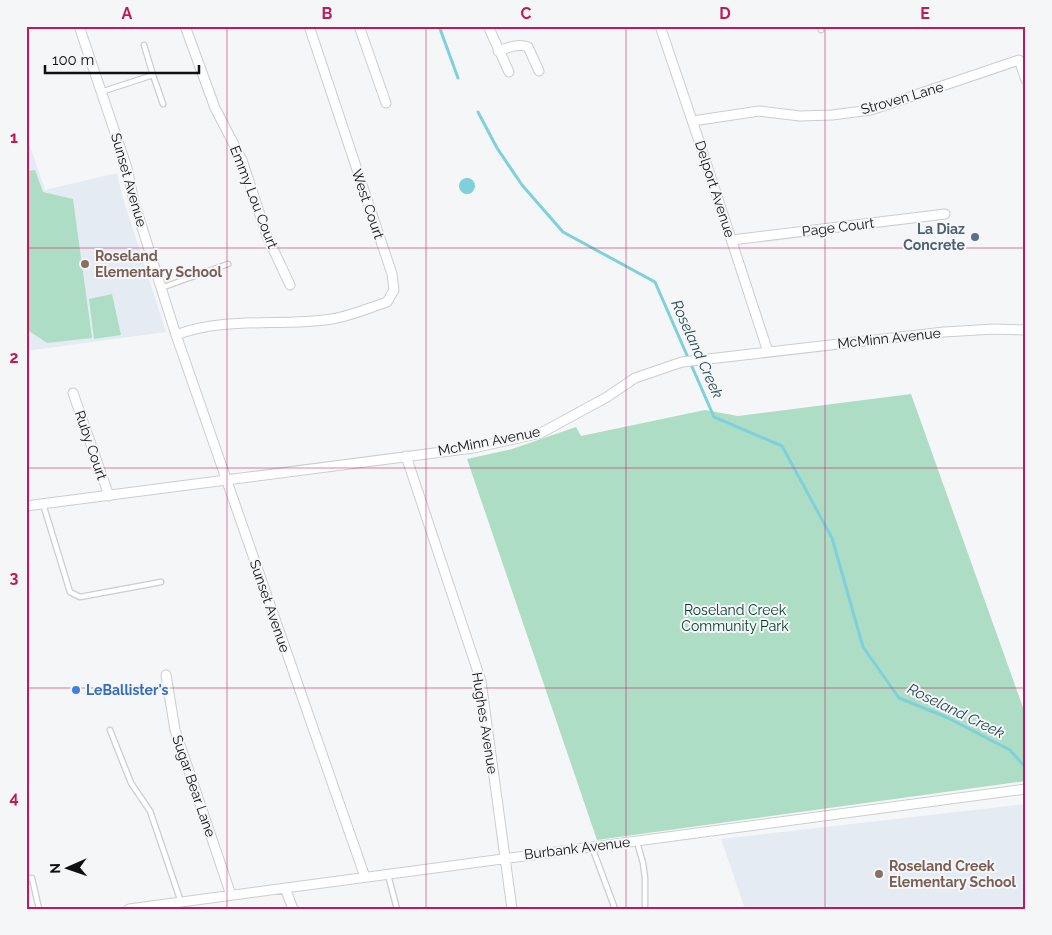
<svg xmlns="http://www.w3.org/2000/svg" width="1052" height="935" font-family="Raleway,sans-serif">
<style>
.built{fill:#e5ebf3}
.green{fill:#aeddc6}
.water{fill:#7ed0db}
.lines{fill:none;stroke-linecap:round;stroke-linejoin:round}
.stream{stroke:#7ed0db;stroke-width:3}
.lane-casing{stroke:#cbcdce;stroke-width:7}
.street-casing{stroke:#cbcdce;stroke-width:11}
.lane{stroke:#fff;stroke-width:4.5}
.street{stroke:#fff;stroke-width:9}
.grid{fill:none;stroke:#c2185b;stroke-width:1;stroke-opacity:0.55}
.service-dot{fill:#5c6f8a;stroke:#f5f6f8;stroke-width:2}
.education-dot{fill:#8d6e63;stroke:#f5f6f8;stroke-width:2}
.shop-dot{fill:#3f7fe0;stroke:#f5f6f8;stroke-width:2}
.labels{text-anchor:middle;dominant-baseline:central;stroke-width:4;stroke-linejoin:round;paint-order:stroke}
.street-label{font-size:14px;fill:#101011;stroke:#f5f6f8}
.service-label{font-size:14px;font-weight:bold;fill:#4e5e75;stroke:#f5f6f8;text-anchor:end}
.education-label{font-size:14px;font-weight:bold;fill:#785e54;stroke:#f5f6f8;text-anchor:start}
.park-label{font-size:14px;fill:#003a26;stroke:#f5f6f8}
.shop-label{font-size:14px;font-weight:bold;fill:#366cbe;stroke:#f5f6f8;text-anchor:start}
.water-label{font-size:15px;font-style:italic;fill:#20474c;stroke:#f5f6f8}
.neatline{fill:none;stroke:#c2185b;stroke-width:2}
.grid-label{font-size:16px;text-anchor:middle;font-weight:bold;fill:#c2185b}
</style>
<rect width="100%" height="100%" fill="#f5f6f8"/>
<path class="built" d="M26,134L45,190L117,173L122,195L166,332L26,351Z
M1026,804V909H745L721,839Z"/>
<path class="green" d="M35,170L43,192L73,199L92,338L47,343L26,329V171Z
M112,294L121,335L94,339L89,299Z
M911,394L1026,716V781L597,840L467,459L512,449L576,427L581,436L705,410L738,416Z"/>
<path class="water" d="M459 186a8 8 0 1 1 16 0a8 8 0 1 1-16 0Z"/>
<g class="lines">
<path class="stream" d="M439,26L458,78
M478,112L497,148L522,185L563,232L655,282L714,417L782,446L832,538L863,647L899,698L946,717L1010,750L1026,768"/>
<g class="lane-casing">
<path id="lane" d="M820,26L821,30
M153,75L163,104
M101,92L153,75L144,45
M161,288L228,264
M43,504L70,592L80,597L161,582
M110,730L131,783L150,811L181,902
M637,842L643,863L645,878V909
M592,847L615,909
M388,875L397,909
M26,879L32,878L39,909"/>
</g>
<g class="street-casing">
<path id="street" d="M79,26L127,168L134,202L176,335L365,877
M185,26L215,108L242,160L267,236L290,285
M359,26L386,103
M488,26L509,72
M660,26L698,138L768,352
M498,51C508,48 517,43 528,47L539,71
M693,121L759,111L800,116L832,115L871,110L1019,60L1026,80
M732,240L945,214
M176,335C226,316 280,327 332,319C350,316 369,308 387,302L394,290L392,274L309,26
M73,393L109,496
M406,456L481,681L512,909
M26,506L473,448L541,433L607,397L635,378L682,362L944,332L994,329L1026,330
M166,675L175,730L231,895
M285,888L293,909
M129,909L1026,789"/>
</g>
<use href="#lane" class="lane"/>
<use href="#street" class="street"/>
</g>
<path class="grid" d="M227,26V909M426,26V909M626,26V909M825,26V909M26,248H1026M26,468H1026M26,688H1026"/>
<circle class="service-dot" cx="975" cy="237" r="5"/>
<g class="education-dot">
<circle cx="85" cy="264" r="5"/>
<circle cx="879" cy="874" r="5"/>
</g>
<circle class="shop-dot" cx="76" cy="690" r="5"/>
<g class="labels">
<g class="street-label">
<text transform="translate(902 98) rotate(-16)">Stroven Lane</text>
<text transform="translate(129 180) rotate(74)">Sunset Avenue</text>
<text transform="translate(715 189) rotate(72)">Delport Avenue</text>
<text transform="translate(254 197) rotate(69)">Emmy Lou Court</text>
<text transform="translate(368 204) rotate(71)">West Court</text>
<text transform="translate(838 227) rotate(-7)">Page Court</text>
<text transform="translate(889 338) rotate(-6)">McMinn Avenue</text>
<text transform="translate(489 441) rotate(-11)">McMinn Avenue</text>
<text transform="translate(91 445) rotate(71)">Ruby Court</text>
<text transform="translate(270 606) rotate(71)">Sunset Avenue</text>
<text transform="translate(485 723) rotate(81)">Hughes Avenue</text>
<text transform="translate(194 786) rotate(71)">Sugar Bear Lane</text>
<text transform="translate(577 848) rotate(-7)">Burbank Avenue</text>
</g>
<g class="service-label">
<text x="965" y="229">La Diaz<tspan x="965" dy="16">Concrete</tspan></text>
</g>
<g class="education-label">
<text x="95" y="256">Roseland<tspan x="95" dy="16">Elementary School</tspan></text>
<text x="889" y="866">Roseland Creek<tspan x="889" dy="16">Elementary School</tspan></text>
</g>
<g class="park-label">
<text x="735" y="610">Roseland Creek<tspan x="735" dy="16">Community Park</tspan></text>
</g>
<g class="shop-label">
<text x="86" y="690">LeBallister's</text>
</g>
<g class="water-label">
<text transform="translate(697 349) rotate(66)">Roseland Creek</text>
<text transform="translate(956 711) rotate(26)">Roseland Creek</text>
</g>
</g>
<rect width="1052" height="935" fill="none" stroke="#f5f6f8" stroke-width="55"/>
<g transform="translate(68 868) rotate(268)" stroke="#f5f6f8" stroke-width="4" paint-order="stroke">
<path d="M0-4L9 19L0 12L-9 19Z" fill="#101011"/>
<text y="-8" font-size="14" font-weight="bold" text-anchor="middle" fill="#101011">N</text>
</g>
<path d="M45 65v8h154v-8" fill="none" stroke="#101011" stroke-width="2.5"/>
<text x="52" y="65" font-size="15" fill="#101011" stroke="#f5f6f8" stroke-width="4" paint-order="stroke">100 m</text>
<rect x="28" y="28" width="996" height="880" class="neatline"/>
<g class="grid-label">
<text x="127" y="19">A</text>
<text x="327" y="19">B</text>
<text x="526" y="19">C</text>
<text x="725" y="19">D</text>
<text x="925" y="19">E</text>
<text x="14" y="143">1</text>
<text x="14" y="363">2</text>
<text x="14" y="583">3</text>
<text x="14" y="803">4</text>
</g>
</svg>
